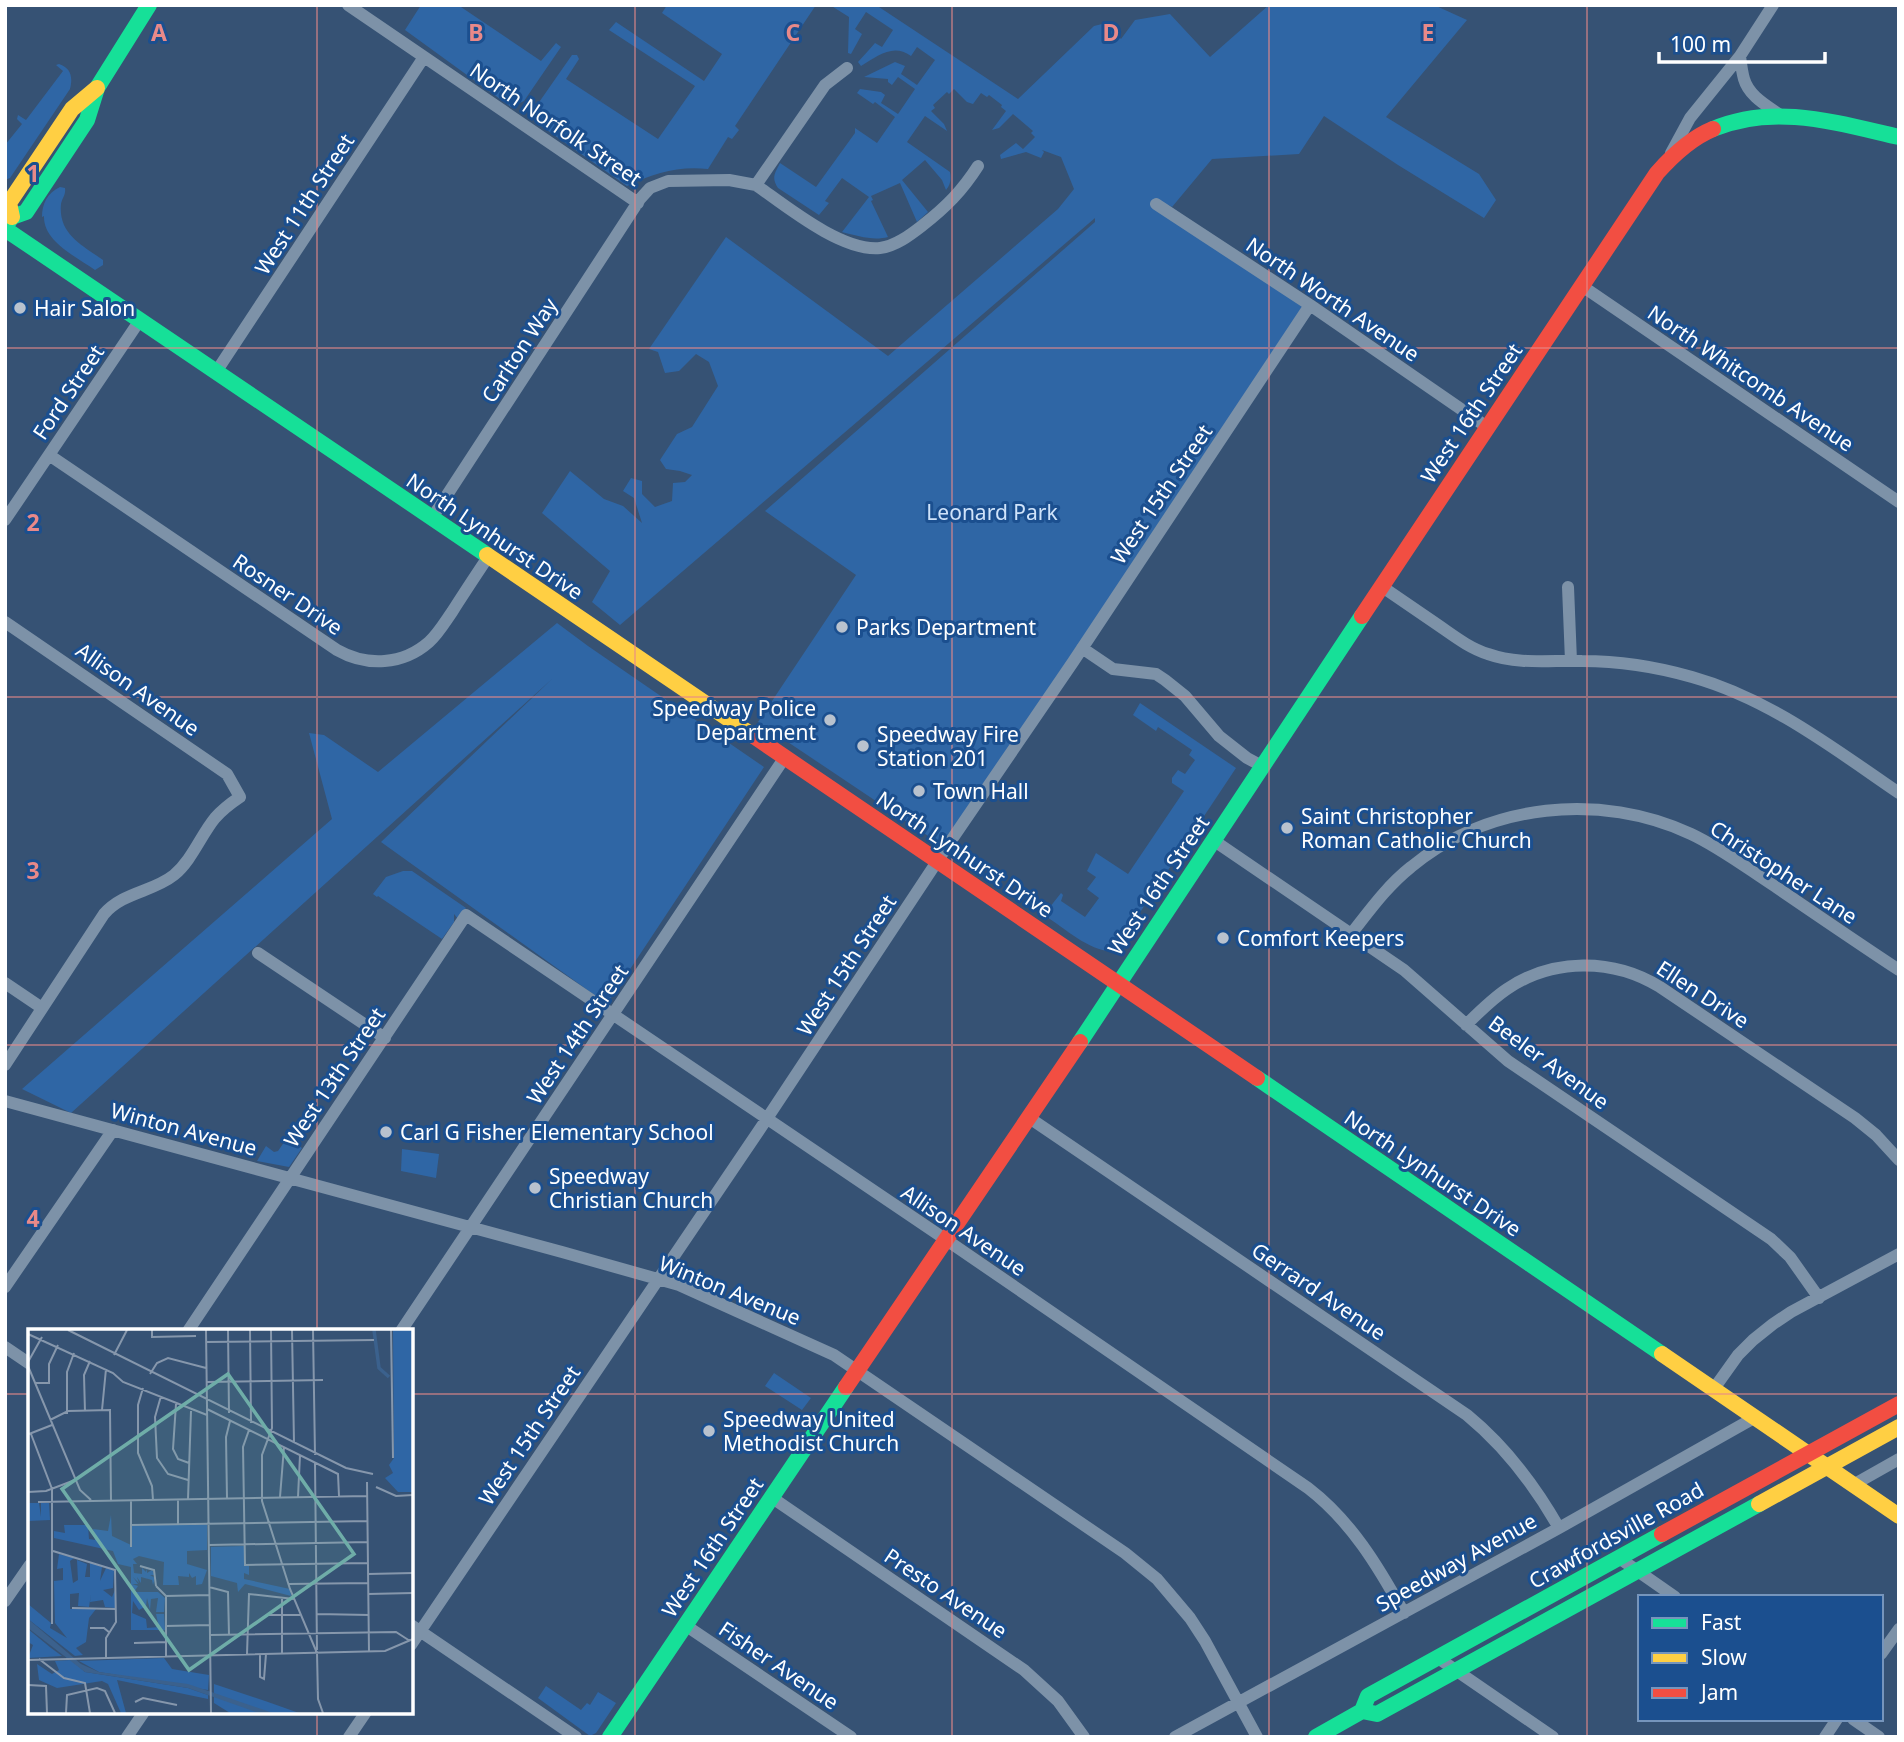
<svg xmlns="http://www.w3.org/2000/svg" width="1904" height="1742" font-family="'Noto Sans',sans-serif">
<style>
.green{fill:#2f66a5}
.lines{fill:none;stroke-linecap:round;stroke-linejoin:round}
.street{stroke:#7d92a8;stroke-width:12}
.fast{stroke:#16e098;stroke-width:16}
.slow{stroke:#ffcf43;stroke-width:16}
.jam{stroke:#f24e42;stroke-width:16}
.grid{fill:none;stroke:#e88989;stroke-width:2;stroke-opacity:0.55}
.poi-dot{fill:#b9c2ce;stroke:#1b4f8f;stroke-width:2.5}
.labels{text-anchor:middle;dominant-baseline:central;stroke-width:6;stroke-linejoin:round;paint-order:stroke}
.street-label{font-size:21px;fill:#fff;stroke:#1b4f8f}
.poi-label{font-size:21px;fill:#fff;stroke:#1b4f8f;text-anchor:start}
.park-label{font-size:21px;fill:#cfe3fa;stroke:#1b4f8f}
.inset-river{fill:none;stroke:#3b618d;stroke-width:3.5}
.inset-road{fill:none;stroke:#8697ac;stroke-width:2}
.view{fill:#6fada8;fill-opacity:0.15;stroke:#6fada8;stroke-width:3.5}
.inset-edge{fill:none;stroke:#fff;stroke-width:3.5}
.grid-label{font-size:23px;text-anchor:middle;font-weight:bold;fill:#e88989;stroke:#1b4f8f;stroke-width:6;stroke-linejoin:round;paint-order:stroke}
</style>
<rect width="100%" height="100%" fill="#365274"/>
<path class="green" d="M421,5H458L541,61L556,43L561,47L524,101L511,107L405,30Z
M667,5H816L735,126L739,130L732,139L728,137L708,169C677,166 655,173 627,186L534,121L535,108L572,55H577L579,59L566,79L658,139L695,86L609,30L616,22L704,81L722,54L662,13Z
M830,5H876L1018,99L1094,26L1106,23L1121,39L1135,20L1170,14L1210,57L1269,5H1434L1467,20L1386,117L1479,174L1496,200L1484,218L1398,165L1324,116L1299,154L1212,159L1172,207L1167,204L1310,305L946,848L758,722L856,575L765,511L1095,222V218L620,625L592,602L610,571L542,513L570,471L604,499L623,506L642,523L634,498L623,491L631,478L642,481V494L655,507L672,501L673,483L685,482L692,475L680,471L666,469L660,460L677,434L692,427L718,386L709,362L696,354L679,371L665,373L658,352L649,349L726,237L888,356L1058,209L1074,189L1061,157L1042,150L1044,152L1041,158L1026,152L1001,159L1000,155L1016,143L1023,149L1035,137L1031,133L1033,131L1013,114L999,128L992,130L1006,111L1001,107L1002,105L989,95L987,97L981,93L973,104L967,102L954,89L949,94L947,92L933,105L935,108L931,111L944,124L947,131L925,116L907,142L950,172C951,179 951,184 946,190L942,180L925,160L902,180L928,212L917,222L900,183L871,196L873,200L871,201L888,237C873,241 858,236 842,232L869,197L842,178L825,201L829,203L819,215L778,188C771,178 775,173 780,163L816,187L855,133V128L877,143L895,117L875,102L873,104L857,93L860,89L881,92L885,95L881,103L898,114L915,89L898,77L892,85L888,82V79L864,77L895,62L905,66L901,74L917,85L935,60L917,47L911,56C893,43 878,56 861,66L858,62C864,55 870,49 875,43L882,47L893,30L866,12L855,29L862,34L851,54L848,53L849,17Z
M59,64C71,68 73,77 70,89L10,178L5,180V145L22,124L17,119L18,115L26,120L63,71L56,65Z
M60,187L65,188C66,195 62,198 61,204C58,234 82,245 103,260V265L95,270C77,257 43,242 44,216L42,217C42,204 47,193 60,187Z
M557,623L588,646L764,767L607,1004L381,842L552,679L71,1113L22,1089L332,819L309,733L324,735L378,772Z
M1140,703L1236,768L1117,947L1113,951C1092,953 1064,928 1047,917L1046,912L1061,893L1063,895L1061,901L1085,917L1099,898L1087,889L1096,877L1087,871L1096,853L1128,874L1184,791L1172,783V778L1178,770L1185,774L1195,760L1189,755L1192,750L1158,727L1156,731L1133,715Z
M403,871H412L466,908L458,919L454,914V922L442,939L378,896L377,897L373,894L386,877Z
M287,1138L302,1148L289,1167L257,1161L266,1146L274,1152L278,1151Z
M402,1149L439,1154L436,1178L401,1171Z
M774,1373L811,1398L802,1410L765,1386Z
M546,1686L581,1710L587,1703L590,1705L598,1692L616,1703L596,1733L590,1736L538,1698Z"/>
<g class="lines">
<path class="street" d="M348,5L638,203
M1740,56C1741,64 1742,72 1744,79C1749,96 1766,105 1780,115
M1671,153L1690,118L1740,56L1773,5
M756,185L825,85L847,68
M1156,204L1310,305L1487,427
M1582,286L1899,502
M216,372L424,57
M49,455L337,650C367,667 403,665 429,642C438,634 445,622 452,612C464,593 476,575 488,557
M432,518L640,199L650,188L668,181L729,180L756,185C786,206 842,252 880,248C896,246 910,235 923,225C946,207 962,191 978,166
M5,520L140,320
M1381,586C1400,599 1419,612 1438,625C1454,636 1469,648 1488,654C1519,665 1551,660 1582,661C1620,661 1657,667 1692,677C1770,699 1833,748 1899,793
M1568,587L1571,661
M5,622L227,774L240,797C231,803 222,810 215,818C201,835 192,860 174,875C153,892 123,892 104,914L5,1065
M1082,648L1113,669L1156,674L1165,680L1185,696L1219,736L1247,758L1262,766
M1213,840L1404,970L1508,1061L1771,1239L1790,1257L1819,1298
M1351,934C1370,910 1387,886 1411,867C1488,803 1601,792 1691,834C1721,848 1748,869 1776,887C1817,915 1858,943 1899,970
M258,953L385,1038
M5,983L42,1008
M1466,1025C1479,1012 1492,999 1507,989C1553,958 1613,958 1660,987L1855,1118L1876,1135L1899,1160
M5,1101L562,1252L679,1285L834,1355L1125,1553L1157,1579L1190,1618L1205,1641L1257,1737
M1028,1117L1467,1415C1506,1447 1534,1484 1559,1528
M5,1287L113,1130
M188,1331L466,915L945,1239L1308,1488C1351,1521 1378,1566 1404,1613
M401,1331L785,757
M5,1347L30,1364
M1713,1390L1738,1355L1753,1340L1773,1324L1791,1312L1899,1254
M1853,1485L1899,1459
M771,1497L1024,1670L1058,1701L1084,1737
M1619,1558L1675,1597
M5,1601L30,1565
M411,1625L576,1737
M685,1625L851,1737
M411,1645L766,1120L946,848L1073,662L1310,305
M1881,1654L1899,1629
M1438,1658L1553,1737
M1853,1719L1879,1737
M127,1737L144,1712
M349,1737L366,1712
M1175,1737L1559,1528L1754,1418
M1825,1737L1837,1719"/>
<path class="fast" d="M1713,129C1774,103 1837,123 1899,137
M5,227L12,217L26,212L87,120L97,88L149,5
M5,229L487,555
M1080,1042L1362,616
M1257,1078L1662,1354
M1362,1711L1377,1714L1759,1504
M610,1737L846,1387
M1316,1737L1362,1711L1368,1696L1662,1534"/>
<path class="slow" d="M12,217L9,203L72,109L97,88
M487,555L752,735
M1662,1354L1899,1516
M1759,1504L1899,1427"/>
<path class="jam" d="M1362,616L1657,173C1673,155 1691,138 1713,129
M752,735L1257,1078
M846,1387L1080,1042
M1662,1534L1899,1404"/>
</g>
<path class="grid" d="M317,5V1331M635,5V1737M952,5V1737M1269,5V1737M1587,5V1737M5,348H1899M5,697H1899M5,1045H1899M5,1394H30M411,1394H1899M317,1712V1737"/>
<g class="poi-dot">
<circle cx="20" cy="308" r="7"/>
<circle cx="842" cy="627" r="7"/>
<circle cx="830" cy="720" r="7"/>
<circle cx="863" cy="746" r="7"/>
<circle cx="919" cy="791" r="7"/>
<circle cx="1287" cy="828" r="7"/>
<circle cx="1223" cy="938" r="7"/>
<circle cx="386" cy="1132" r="7"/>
<circle cx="535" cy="1188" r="7"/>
<circle cx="709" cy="1431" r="7"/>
</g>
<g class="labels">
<g class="street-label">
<text transform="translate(556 124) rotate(34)">North Norfolk Street</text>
<text transform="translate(304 204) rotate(-57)">West 11th Street</text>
<text transform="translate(1333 299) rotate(34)">North Worth Avenue</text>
<text transform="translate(519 350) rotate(-57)">Carlton Way</text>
<text transform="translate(1751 378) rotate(34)">North Whitcomb Avenue</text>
<text transform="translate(68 392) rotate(-56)">Ford Street</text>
<text transform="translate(1471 413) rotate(-56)">West 16th Street</text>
<text transform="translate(1161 494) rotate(-56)">West 15th Street</text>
<text transform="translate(495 536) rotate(34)">North Lynhurst Drive</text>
<text transform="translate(288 594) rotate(34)">Rosner Drive</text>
<text transform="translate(138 689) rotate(35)">Allison Avenue</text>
<text transform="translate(965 854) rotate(34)">North Lynhurst Drive</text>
<text transform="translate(1784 872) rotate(33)">Christopher Lane</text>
<text transform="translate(1158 885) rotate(-56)">West 16th Street</text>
<text transform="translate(846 965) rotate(-57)">West 15th Street</text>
<text transform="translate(1703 994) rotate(33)">Ellen Drive</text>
<text transform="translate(577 1034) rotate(-56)">West 14th Street</text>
<text transform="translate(1549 1062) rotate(36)">Beeler Avenue</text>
<text transform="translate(334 1077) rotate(-56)">West 13th Street</text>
<text transform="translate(184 1129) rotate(15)">Winton Avenue</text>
<text transform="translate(1433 1173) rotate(34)">North Lynhurst Drive</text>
<text transform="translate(964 1230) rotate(34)">Allison Avenue</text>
<text transform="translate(730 1290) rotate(22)">Winton Avenue</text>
<text transform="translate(1319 1291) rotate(34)">Gerrard Avenue</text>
<text transform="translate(529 1435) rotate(-56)">West 15th Street</text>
<text transform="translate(1616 1535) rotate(-29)">Crawfordsville Road</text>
<text transform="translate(712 1547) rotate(-56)">West 16th Street</text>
<text transform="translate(1456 1562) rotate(-29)">Speedway Avenue</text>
<text transform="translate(946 1593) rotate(34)">Presto Avenue</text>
<text transform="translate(779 1665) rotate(34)">Fisher Avenue</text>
</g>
<g class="poi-label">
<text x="34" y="308">Hair Salon</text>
<text x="856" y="627">Parks Department</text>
<text x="816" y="708" text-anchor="end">Speedway Police<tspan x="816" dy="24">Department</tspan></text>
<text x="877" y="734">Speedway Fire<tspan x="877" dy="24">Station 201</tspan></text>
<text x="933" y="791">Town Hall</text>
<text x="1301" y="816">Saint Christopher<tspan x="1301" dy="24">Roman Catholic Church</tspan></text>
<text x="1237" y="938">Comfort Keepers</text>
<text x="400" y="1132">Carl G Fisher Elementary School</text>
<text x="549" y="1176">Speedway<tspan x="549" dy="24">Christian Church</tspan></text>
<text x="723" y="1419">Speedway United<tspan x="723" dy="24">Methodist Church</tspan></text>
</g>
<g class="park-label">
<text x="992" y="512">Leonard Park</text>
</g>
</g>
<g transform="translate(28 1329)">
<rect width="385" height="385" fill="#365274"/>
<path d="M365,1H385V163H370L357,149L365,144L361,136L366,129ZM0,174H11L13,188V174H21L22,191L0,192ZM83,186L84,207L103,216V196L179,195V221L159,222V235L179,241L174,255L168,256V247L164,249L161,244V248L150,247L151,256H135L136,233L111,227L105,230L109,235H105L106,244L114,245V239L118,243L119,239V244L124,241L127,246H122L127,249L125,256L124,251L113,248V254L109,248L111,254L105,248L110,255H104L110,257L106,263H130L137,269L136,283H128L130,269L123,270L122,281L119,269L118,277L111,281L105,272L104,284L118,290L119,299L131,298L128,285H136L137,301H103V238L90,235L85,222L26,209V202L37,204L36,196H60L61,210L67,211L65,200L80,202ZM216,217V236L221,237V246L216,244V250L262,260L263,267L217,255L210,263L209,254L183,247V218ZM31,225L46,229L42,232L45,254L50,251L49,231L59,235L57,248H62V233L74,238L72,252L78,239L86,240L85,259L75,261L84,268L87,261V279L77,278L75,271L62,273L63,265L61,278L50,277L51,264L42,265V280H68L61,289L58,313L48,319L55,326L47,327L0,290V275L23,294L22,299L39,309L27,294L26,252L35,251V239L29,240ZM0,300L23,319L34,327L0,329L5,316L0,313ZM136,329L144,340L181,346L180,361L71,343L51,332ZM43,331L57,343L160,359L180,366V370L89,351L98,384H93L80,355L74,352L29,359L11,351L9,335L24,345L31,341L27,332ZM186,355L240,373L271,384H202L186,374Z" fill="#2f66a5"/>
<path d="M0,290L53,335L71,343L160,355L245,384H231L160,359L57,343L0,299Z" fill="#3b618d"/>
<path class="inset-river" d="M346,1L351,39L361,48"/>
<path class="inset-road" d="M40,1L318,139L345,145M124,1V8L168,7M178,1L183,384M200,1L201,84M222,1L223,94M243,1L244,99L234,126V172L262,260L289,324M264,1L266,114M285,1L287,126M363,1L365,129M0,5L85,44L95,53L179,86M178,13L346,11M86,26L99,1M0,33L14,8M0,37L52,161L63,171M122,45L129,34L140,29L178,39M179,53L295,51M7,54H21V35L30,16M115,59L110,76V124L124,157L125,171M133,67L127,88L129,129L140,145L160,151M148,75L145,120L150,130L161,134M179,80L310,145L311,167M74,81L78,40M57,83L56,46L62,32M39,85V43L46,24M22,91L40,82L82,81L83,172M221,101L215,118L217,236L340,234M1,105L24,96M3,105L24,160V295M287,134L289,321M339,153L341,323M348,158L368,167L385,166M0,163L18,162L47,151M252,168L256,118M270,168L272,126M199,169L198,108L202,92M150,170V195M160,170L163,82M103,172V218M10,173L339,167M103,196L340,192M181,216L340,213M25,222L87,241L88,293L78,309V329M112,237L126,241L128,257M340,245L385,244M261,255L340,254M128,257L138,267V327M181,258L200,263L201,306M340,265L385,264M138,267L181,266M254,270V324M44,279L88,280M289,285L341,286M239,286H272M138,297L182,296M62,299H76L82,304M182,306L368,303L382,312M106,314L138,313M289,324L290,370L295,384M219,325L221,265L266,270M232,325V348L236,350L238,325M11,330L36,349L57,354L62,384M0,331L357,322L385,310M0,356L18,357L19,384M107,373L115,369L149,376M38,384L39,366L69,359L77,362L87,384"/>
<path class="view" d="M200,45L326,225L161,341L34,160Z"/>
<rect width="385" height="385" class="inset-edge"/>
</g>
<g class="grid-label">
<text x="159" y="41">A</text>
<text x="476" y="41">B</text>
<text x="793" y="41">C</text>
<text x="1111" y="41">D</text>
<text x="1428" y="41">E</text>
<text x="33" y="182">1</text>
<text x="33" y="531">2</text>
<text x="33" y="879">3</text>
<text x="33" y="1227">4</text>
</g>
<rect width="1904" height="1742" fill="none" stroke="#ffffff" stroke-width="14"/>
<rect x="1638" y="1595" width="245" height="126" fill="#1b4f8f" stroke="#7695bc" stroke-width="2"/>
<rect x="1652" y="1618" width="35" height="10" fill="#16e098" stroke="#7695bc" stroke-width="2"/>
<text x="1701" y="1630" font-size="21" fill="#ffffff">Fast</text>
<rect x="1652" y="1653" width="35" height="10" fill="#ffcf43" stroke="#7695bc" stroke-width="2"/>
<text x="1701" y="1665" font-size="21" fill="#ffffff">Slow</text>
<rect x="1652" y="1688" width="35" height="10" fill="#f24e42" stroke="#7695bc" stroke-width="2"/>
<text x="1701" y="1700" font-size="21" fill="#ffffff">Jam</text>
<path d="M1659 52v10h166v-10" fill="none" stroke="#ffffff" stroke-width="3.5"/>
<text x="1670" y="52" font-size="21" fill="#ffffff" stroke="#1b4f8f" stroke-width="5" paint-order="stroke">100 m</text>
</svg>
